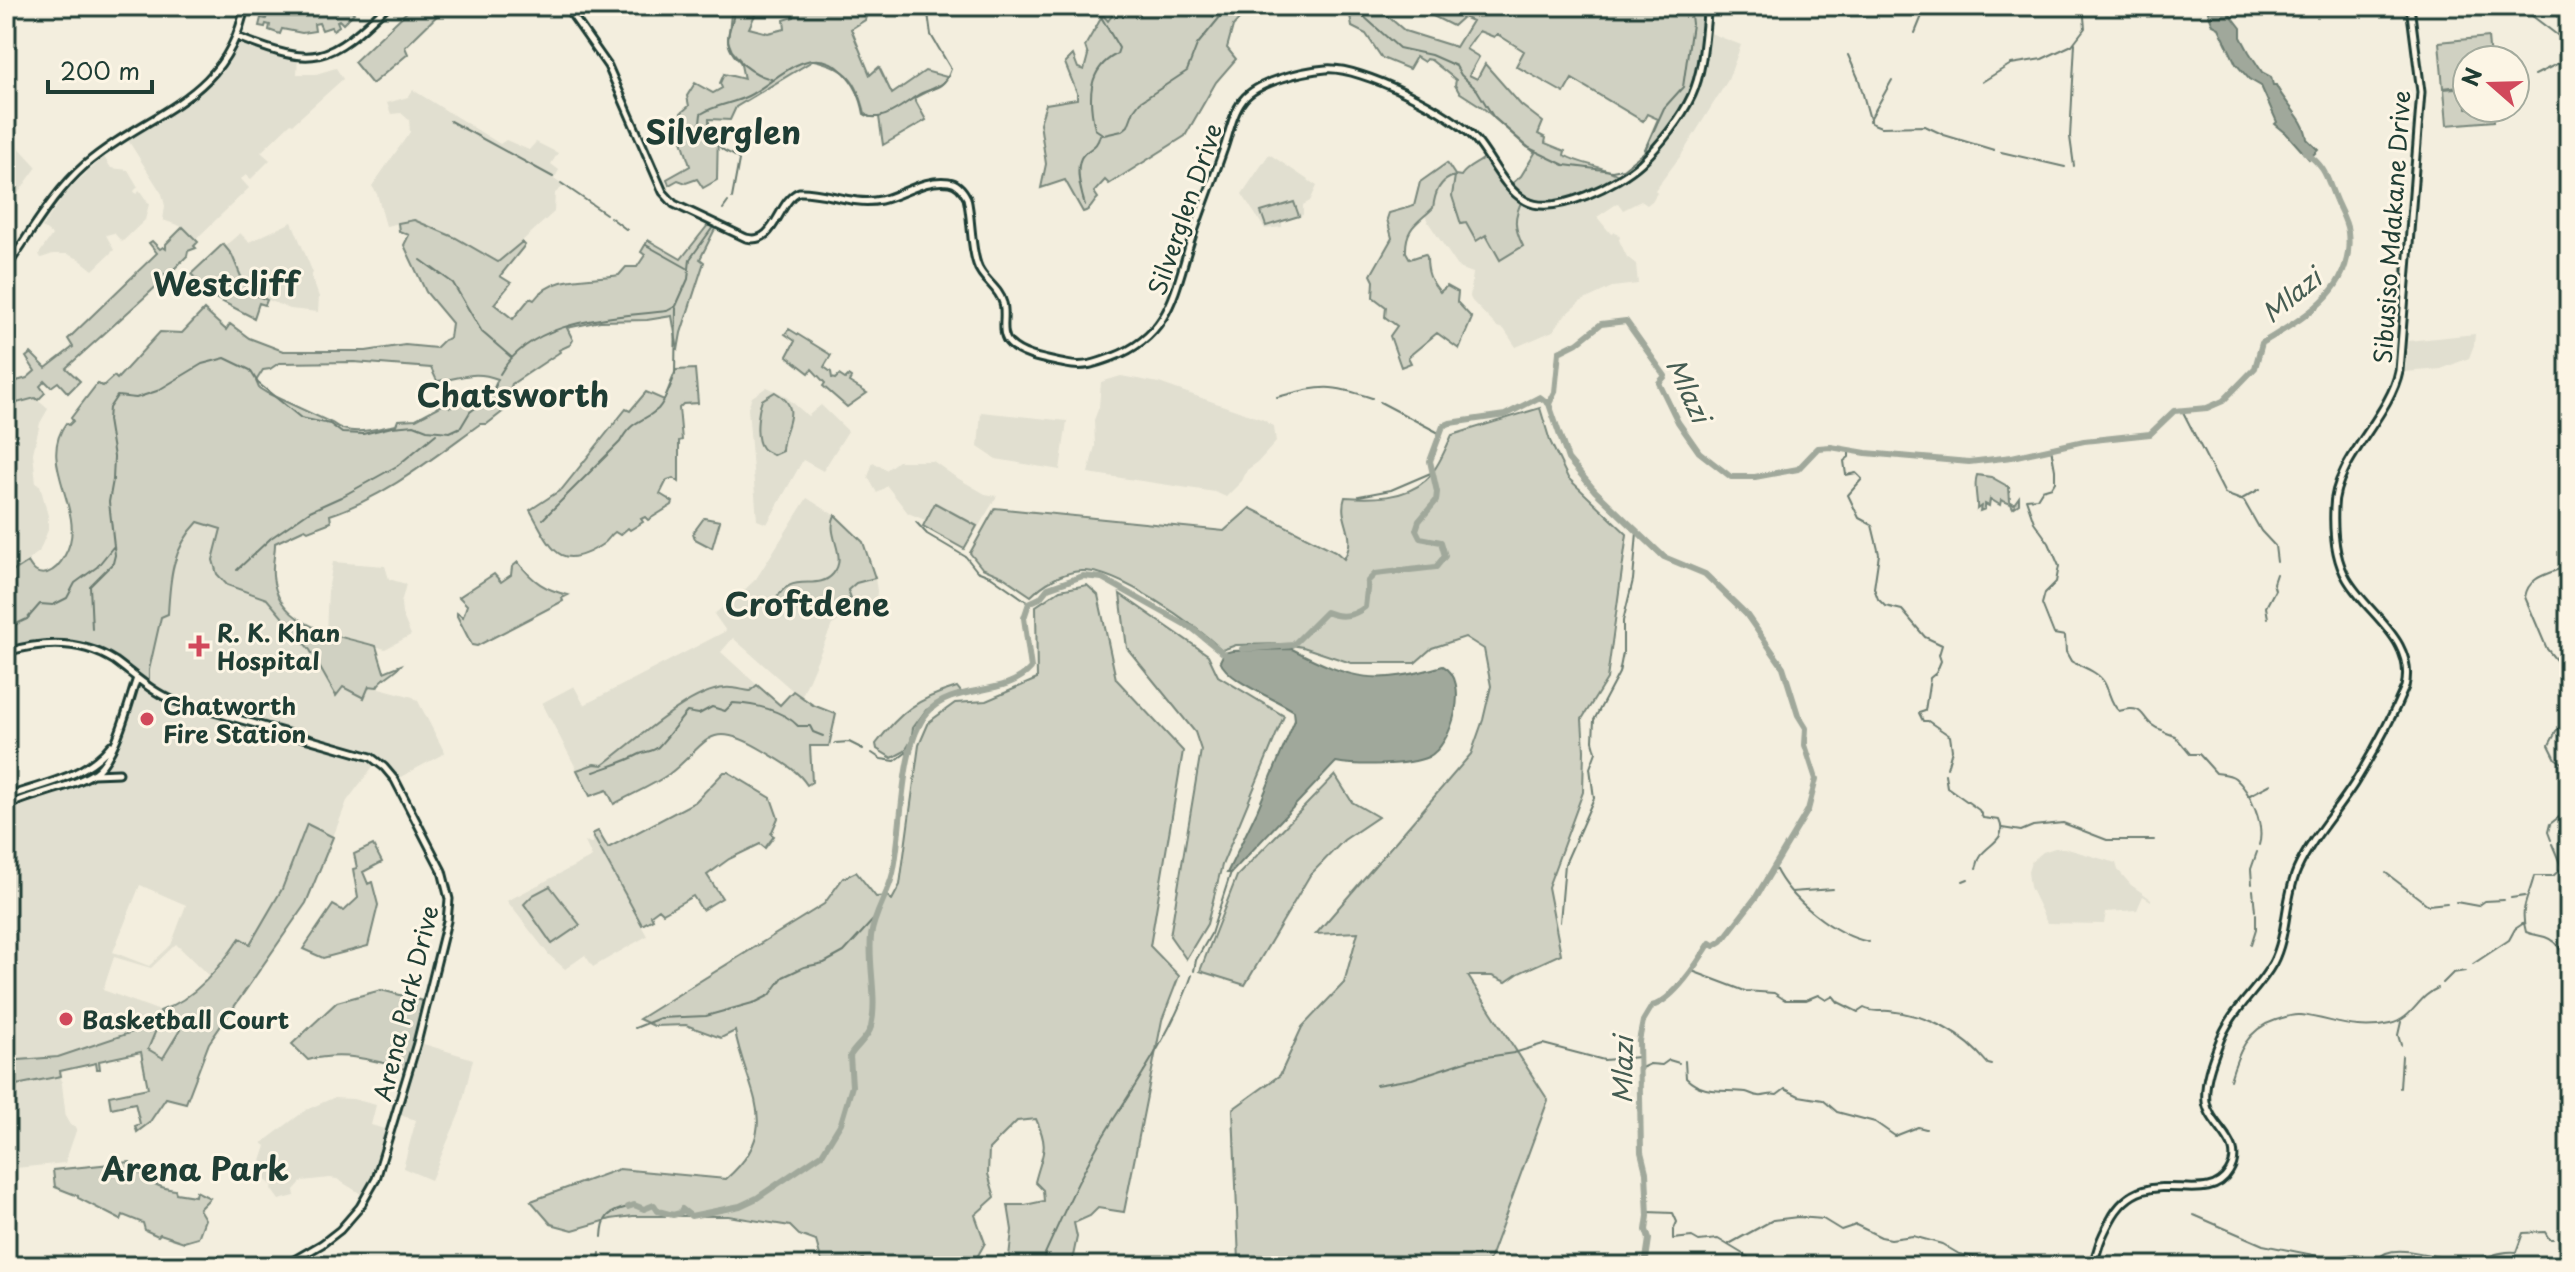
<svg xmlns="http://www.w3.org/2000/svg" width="2575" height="1272" font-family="'Playpen Sans',sans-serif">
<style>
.built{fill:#e1dfd0;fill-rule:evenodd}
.green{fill:#d0d1c2;stroke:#78877b;stroke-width:2;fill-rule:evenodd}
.water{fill:#a0a89b;stroke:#6c7d72;stroke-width:2}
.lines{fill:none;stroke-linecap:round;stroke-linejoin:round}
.stream{stroke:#6c7d72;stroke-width:2}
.river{stroke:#a0a89b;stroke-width:6}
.secondary-casing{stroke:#1f3d34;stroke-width:11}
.secondary{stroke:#fcf5e5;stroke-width:5}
.poi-dot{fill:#d1495b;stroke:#fcf5e5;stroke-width:3}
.labels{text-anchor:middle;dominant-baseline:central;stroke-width:6;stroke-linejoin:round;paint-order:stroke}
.street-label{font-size:24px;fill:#1f3d34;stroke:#fcf5e5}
.poi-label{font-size:24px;font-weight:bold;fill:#1f3d34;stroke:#fcf5e5;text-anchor:start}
.water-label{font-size:26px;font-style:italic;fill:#465d53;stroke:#fcf5e5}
.district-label{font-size:32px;font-weight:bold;fill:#1f3d34;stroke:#fcf5e5}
</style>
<rect width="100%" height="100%" fill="#f3eede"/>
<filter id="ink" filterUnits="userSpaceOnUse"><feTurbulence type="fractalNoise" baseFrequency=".0125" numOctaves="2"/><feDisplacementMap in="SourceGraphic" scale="16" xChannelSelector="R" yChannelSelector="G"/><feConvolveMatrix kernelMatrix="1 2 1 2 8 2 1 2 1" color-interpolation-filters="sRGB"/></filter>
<g filter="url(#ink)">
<path class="built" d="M1705,31L1741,45L1728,80L1682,154L1655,190L1657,193L1652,201L1647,205L1641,201L1623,210L1618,203L1597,217L1611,234L1615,232L1620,237L1619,240L1627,257L1636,264L1638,284L1612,287L1580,302L1565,315L1553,331L1516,347L1504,329L1497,327L1472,301L1470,297L1473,273L1459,268L1428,222L1425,215L1431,210L1440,185L1455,175L1453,203L1461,224L1466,222L1486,235L1501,260L1517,234L1515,218L1523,199L1584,196L1637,166L1681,114Z
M237,36L298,56L297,74H316L336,68L343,79L293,124L291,123L261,152L270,160L251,179L246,175L241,179L249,188L196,239L183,227L163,220L165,206L162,194L126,137L207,82Z
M413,90L500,144L506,140L529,150L536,142L558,153L551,164L559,170L554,179L564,186L555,193L554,212L499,262L456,238L415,220L386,226L377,194L372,186L410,132L409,120L401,113L391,114L387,103L408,97Z
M13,141L37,167L11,203L6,204V146Z
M1269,154L1317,186L1310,201L1303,205V215L1282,222V227L1265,229L1242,194Z
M104,157L111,168L128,170L138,187L134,191L136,194L140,191L149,204L145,220L122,242L114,233L106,235L114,250L93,270L79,259L67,254H53L41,258L39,254L52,235L42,227L69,189Z
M292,222L313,273L311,275L319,297L318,312L290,309L247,291L225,246L240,233L249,242Z
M2475,334L2474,345L2469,358L2441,369L2405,372L2408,341Z
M1121,376L1159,383L1264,420L1274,427L1276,442L1258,462L1247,470L1242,481L1226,497L1215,492L1088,473L1095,446L1094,420L1099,407L1101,382Z
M767,387L784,395L808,416L821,405L848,431L823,471L803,460L767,524L757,520L748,408L752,397Z
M35,398L48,409L40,423L33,453L36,484L40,485L48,516V530L39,552L6,576V406Z
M981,412L1067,421L1060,470L996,459L978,447Z
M898,461H933L954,476L985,494L997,496L965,549L922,526L925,520L908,513L887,486L877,493L868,477L873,462L886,470Z
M807,498L834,515L831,526L839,562L834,573L827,580L802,582L783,590L775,602L823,609L856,583L875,578L877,591L875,610L859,609L832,625L801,698L733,638L721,652L757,685L750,691L723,688L698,697L646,729L603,765L594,764L577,770L542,703L574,686L584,705L726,631L714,614L738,596L756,579Z
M197,522L222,528L213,560L227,585L267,599L310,650L336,696L343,687L366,689L372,686L413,697L418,701L445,753L395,780L377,761L347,801L333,837L307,824L282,889L257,933L250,944L240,938L210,977L176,944L151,968L114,957L103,990L160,1011L169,1020L58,1057L6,1061V806L85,778L107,760L137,678L149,686V670L161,617L168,613L170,582L176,557L183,538ZM140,885L186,905L171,945L149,966L113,952Z
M333,562L385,566L389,579L406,584L401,603L402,614L411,635L385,649L326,631L328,591Z
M593,837L647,936L593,967L585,955L565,969L549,955L507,901L592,857L585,842L593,843L591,838Z
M2064,848L2116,863L2118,870L2131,885L2151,899V901L2143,896L2137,910L2106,912L2104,924L2047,923L2030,887L2028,872L2031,862L2043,852L2055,848Z
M176,1022L180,1030L163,1058L148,1049L156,1030Z
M417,1042L473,1059L460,1112L431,1180L403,1168L416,1120L396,1114Z
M61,1076L66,1118L70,1125L77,1128L65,1163L6,1169V1087Z
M333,1098L353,1099L376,1105L371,1125L392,1131L384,1156L366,1197L337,1179L330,1178L302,1181L294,1190L295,1196L279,1200L271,1189L273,1186L253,1170L260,1164L266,1146L262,1143L306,1110Z"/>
<path class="green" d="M263,6H347L354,13L343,24L339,20L337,21L339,26L333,30L331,27L322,30L319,23L314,24L315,31L302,33L282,29L280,34L269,30L270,25L266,24L265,27L259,26L261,18L266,19L267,15L262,13Z
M413,6H447L405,47L408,54L372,84L354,62Z
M714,6H759L749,28L768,33L785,29L784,20L794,17L795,12L813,6H869L865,20L851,29L870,75L879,67L892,94L925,71L947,77L942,84L914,98L926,120L883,145L879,117H869L865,113C857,80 848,68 814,60L736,107L730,120L709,119V126L718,129L717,180L703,188L697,179L686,183L678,180L669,185L667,179L690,166L682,140L681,113L689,106L687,96L695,83L713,93L722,88L720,83L724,74L744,79L740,60L732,51L728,41L731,14L725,7L717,10Z
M1119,6H1200L1214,17L1224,6H1245L1247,10L1233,26L1227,48L1236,59L1216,82L1185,136L1109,184L1105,180L1094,192L1098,198C1092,203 1092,210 1083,212L1065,180L1041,188L1046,164L1040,123L1046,104L1077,99V93L1065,63L1073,55L1078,68L1084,70L1088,55L1085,46L1103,15L1108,21Z
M1339,6H1376L1405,31L1456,47L1472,21L1463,17L1453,26L1413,6H1708L1701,65L1685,108L1652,151L1645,149L1658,119L1647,114L1643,121L1572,79L1564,93L1516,66L1524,51L1497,34L1494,37L1479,31L1466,49L1479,57L1469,75L1477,79L1485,64L1521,105L1543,122L1538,134L1546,138L1545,143L1565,151L1564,155C1581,165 1602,165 1620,176L1591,191L1552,206L1523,199C1513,217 1514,228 1523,246L1500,260L1486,235L1476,241L1466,223L1461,224L1452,196L1455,176C1439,180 1435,193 1433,208C1418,223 1405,227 1406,252L1410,259L1425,254L1427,257C1427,273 1430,280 1440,292L1447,286L1458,292L1457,302L1472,318L1459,349L1437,333L1408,357L1411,363L1401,367L1390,336L1397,326L1385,317L1386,307L1373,297L1374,281L1371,275L1392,238L1387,219L1389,213L1414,206L1420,182L1447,163L1455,175L1461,176C1467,166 1479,164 1488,155L1510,185L1521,176L1535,153L1482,107L1459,92L1455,85L1456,80L1431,60L1426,59L1424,62L1416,57L1409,69L1382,58L1366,34L1352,27L1350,15Z
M2488,37L2490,60H2467V85L2443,88L2439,42Z
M2467,87V108H2493L2494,121L2447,125L2444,89Z
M1294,202L1299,216L1266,226L1261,212Z
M414,220L456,238L498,262L522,242L525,245L500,276L511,283L494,304L513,319L530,298L534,300C553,274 590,280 619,275L626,267H637L645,255L641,252L648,240L681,259L708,225L715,229L700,259L704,262L681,333L678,350L672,316L647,320L600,321L567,328L573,340L570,345L559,350L560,352L512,384L503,409L505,410L487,424H480C434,457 385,497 330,515L331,522L308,531L305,529L275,543C275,554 272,565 273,576C277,626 335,635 376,646L384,672L401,665C394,674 381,678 377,687L369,686L364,698L343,687L336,696L310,650L267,599L227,585L217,574L213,560L221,529L198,522C172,549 170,577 168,614L161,617L149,670V687L103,654L60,643L6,652V619L14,607L6,602L10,594L6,587V576L28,562C32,569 37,576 47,573C56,570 61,563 65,555C90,512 35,465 66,423L69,425L73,421L71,418L97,384L103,386L114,376L117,379L160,332L182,333L204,310L226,330L230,324L249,338L283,351H366L405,345L436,348L444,340L450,338L452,323L426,292L404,245L409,235L399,231L398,223ZM354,362L431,368L437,381C462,379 472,369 498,379L490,397L483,403L464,399L450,407L448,402L416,419L398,420L396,425C374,429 351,438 332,423L267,393L259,388L256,381L263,370L270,369L279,363Z
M183,227L198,242L194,246L196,248L188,251L187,256L168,275L165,274L164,279L147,295L66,368L80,381L68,393L58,382L51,387L45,381L40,386L45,393L38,400L35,398L6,406V384L27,378L35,371L26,357L31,353L46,368L73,347L68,339L157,253L149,243L152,241L160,249L163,247L166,249V244Z
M223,244L232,255L247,291L267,300L265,305L259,303L254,318L217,299L191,274Z
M789,329L831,355L824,367L831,372L832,378L835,379L839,375L845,379L848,376L851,378L849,382L867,393L847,407L823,386L825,383L812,369L809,373L787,356L795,341L785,334Z
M695,369L698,403L683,404L679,408L682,440L679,441V482L673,478L667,480L660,494L673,502L672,505L648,520L645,517L641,519L643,522L630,530L628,528L620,535L615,532C609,536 609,540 603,544C557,575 551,546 530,510L562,489L626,409L630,411L646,392L664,400L676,370Z
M775,392C805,409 782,427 782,451L773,455C770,453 764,451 762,448C754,438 758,411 762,400Z
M1540,408L1550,441L1568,478L1627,534L1607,679L1582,719L1584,750L1583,792L1548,887L1561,954L1519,973L1506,982L1492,976H1468L1548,1100L1487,1266H1236L1239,1262L1233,1109L1280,1075L1302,1027L1344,983L1358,932L1316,934L1471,754L1483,720L1491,686L1484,649L1465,637L1432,648L1415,663H1351L1303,647L1284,644L1236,645L1222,650C1196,626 1117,568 1081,571C1063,572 1044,583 1031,596L1003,577L982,568L970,553L995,508L1224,531L1250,508L1335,551L1344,559C1359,533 1337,521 1345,497C1371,499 1405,499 1426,480C1438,468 1445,450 1452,435Z
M1977,475L1991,477L2009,487L2010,501L2014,504L2019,497V504L2013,508L2011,504L2001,500L2000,505L1990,499L1989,506L1985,504V509L1980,511L1981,506L1977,509C1978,498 1973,486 1977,475Z
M935,503L977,526L964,549L923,526Z
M835,515L863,542L875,578L856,583L848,590L851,598L826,611L819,608L817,609L775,602C789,569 817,593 833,574C849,556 825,535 835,515Z
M704,518L720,521L712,548L695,539L693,533Z
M518,562C533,582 546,590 568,595L562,598L563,601L477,646L472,645L457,616V613L463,617L467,605L459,597L494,574L501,582L511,575L512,567Z
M1087,585L1098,595L1116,679L1183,751L1150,946L1179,976L1162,1020L1124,1212L1098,1208L1090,1216L1074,1223L1077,1237L1071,1266H1008L1012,1230L1008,1205H1025L1044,1201L1043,1190L1035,1182C1042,1153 1050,1150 1036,1119L1017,1121L989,1149L988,1174L995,1197L975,1215L985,1243L972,1266H866L863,1259L846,1266H823L816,1241L799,1235L790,1226L728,1216H633L611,1219L573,1230L551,1224L531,1201L619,1169L726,1179C785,1128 746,1091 735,1031L721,1038L686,1025L654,1026L639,1019L824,904L843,878L856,872L876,897L887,896L892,900L900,885L919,745L929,722L955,703L986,701L1037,679L1036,606L1060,590Z
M1120,594L1208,655L1218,676L1284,716L1222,865L1207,924L1186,959L1170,936L1201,750L1195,732L1127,648Z
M757,685L780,705L793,691L813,705L836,714L829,746H810L812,782L807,785C797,769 780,761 764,751C706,716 708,745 669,774C652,786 632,794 614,804L607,790L590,796L577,770L594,764L603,765C633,743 689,690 725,688C733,687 742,690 750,691Z
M957,687L961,692L926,710L913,728L911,741L905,751L892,758L877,749L876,744C901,711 917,699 957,687Z
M724,772H728L771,798L778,818L771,834L774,836L765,848L760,844L729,859L707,875L722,898L702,910L693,896L663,913L659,909L651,915L653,919L642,925L592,834L598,831L608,848L695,802Z
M1335,775L1352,802L1378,817L1344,840L1310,875L1245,985L1200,971L1237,876Z
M307,824L333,837L306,903L209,1043L186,1103L166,1098L149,1123L137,1132L135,1126L140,1124L135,1103L111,1108L109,1096L148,1088L141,1052L99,1061L100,1069H97L96,1063L60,1071L61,1076L6,1087V1061L58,1057L168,1020L160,1011C195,999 220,967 240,938L250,944L282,889ZM176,1022L180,1030L163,1058L148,1049L156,1030Z
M373,845L382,862L363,872L368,884L372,882L378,905L368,946L323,958L303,949L333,905L344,911L358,898L353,869L357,868L354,854Z
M550,886L580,925L552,944L524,904L533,895Z
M381,990L427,1002L409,1070C374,1060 344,1051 308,1060L292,1044L337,1002Z
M130,1162C143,1178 153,1187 175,1190L176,1193L195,1196L196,1191L210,1198L199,1209L205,1219L198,1238L184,1242L160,1234L158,1236L145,1230L143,1223L123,1215L121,1220L78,1198V1196L55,1187L53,1170Z"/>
<path class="water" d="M2206,6H2224L2241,28V37L2249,52L2262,72L2271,77L2273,85H2276C2285,105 2305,118 2307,139L2318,150L2309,159L2286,133L2275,124L2277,122L2261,86L2249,79L2236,64L2219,28L2213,25Z
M1292,649C1353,681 1377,685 1443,666C1471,680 1452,746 1428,757C1408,766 1357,766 1336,762L1231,873H1227L1257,811L1295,720L1294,711C1275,698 1227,681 1220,661L1224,653L1232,651Z"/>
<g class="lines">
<path class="stream" d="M728,6L734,13C733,22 728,30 728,39C728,58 755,75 771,79
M1088,6L1100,15L1119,48L1117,54C1087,69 1088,99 1095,129L1104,135L1122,131L1128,126L1134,110L1140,102L1187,71L1197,45L1229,6
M1352,6L1399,48L1431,55L1456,66L1461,75L1477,90L1494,118L1527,147L1564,165L1612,171L1623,169L1644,152L1664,108L1683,87L1692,24L1690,6
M2527,12L2569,44
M1915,33L1926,6
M1848,55L1859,80L1871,123L1881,127L1925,126L1944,135L1994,150
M2535,75L2569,58
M1982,82L2011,64L2042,59L2072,45L2085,28L2083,6
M450,121L553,177
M1869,121L1892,80
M2001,152L2065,167
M2074,166L2070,137L2075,43
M561,183L606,214
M732,198L739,160C734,153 728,154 722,149C713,140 711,130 700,123L701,114C716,104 732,104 748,96C766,87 782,70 801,63C836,49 859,85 864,114C882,126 906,101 922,93C928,90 936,89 941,85C946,82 949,75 951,69L931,35L927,6
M1085,205C1081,192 1073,165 1084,154C1092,147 1097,147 1100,135
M723,209L728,202
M610,217L627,230
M646,245L687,268
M421,260L453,283L482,332L511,357
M500,374C532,318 611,318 667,311L676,306L688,279L690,259L713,227
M675,375L676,308
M1277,397C1322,386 1327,383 1372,398
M1380,402L1439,433
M2182,410L2225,494L2244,501L2261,531L2275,546L2277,562
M2051,448L2055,470V482L2052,487L2042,490L2037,498L2026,499L2034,522L2049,543L2059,566L2056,582L2045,593L2042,604L2054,634L2065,636L2066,652L2071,661C2082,667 2097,671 2104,682C2110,692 2110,703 2119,711C2149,702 2139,724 2162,730
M1849,450V457L1844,461L1846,475L1856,473L1862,479L1848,495L1859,518L1872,525L1879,554L1874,588L1878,599L1885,606L1902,610L1925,637L1942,645L1939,655L1941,661L1936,673L1930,678L1925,711L1919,713L1923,721H1928L1950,736L1952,750L1947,768
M1359,496L1391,490L1433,472
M2240,500L2260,489
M543,519L620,442C632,419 641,424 658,409C666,400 668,391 673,380
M916,522L927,534L966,557L977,571L992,577L1029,603
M2569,565C2552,574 2529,574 2525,597L2547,649L2569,676
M237,570L271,538L310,511L341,497L397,466L436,434
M2268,618L2266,607L2275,590L2273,583L2276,574
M92,629L90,586L113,563L115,555L109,502L113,480L114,457L108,420L109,408L117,396L136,398L157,391L202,364L225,358L250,370L258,383L301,418L330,424L342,433L363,434L392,427L414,425L427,430L450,432L461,427L470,412L490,397L496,385
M6,633L12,626L27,619L40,604L53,605L67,598L75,583L97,567L113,547
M2569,718L2556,732L2549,745L2556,759L2569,767
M2164,732L2175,736L2190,754H2199L2216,773C2223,774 2230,774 2235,778C2251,792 2265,826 2259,845
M835,743L849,742L863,749
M872,753L881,759L895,761L907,752L913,742
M594,772C610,766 625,762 640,754C646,751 653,752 658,747C668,737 677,723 687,712L699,714L712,707L725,711L733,703C754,704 783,710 798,726H810L813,732L823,736
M1945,774L1947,787L1979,810L1983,818L1999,820C2008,839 1990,843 1981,855C1978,859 1978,864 1976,868
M2248,796L2271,784
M2002,828L2021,831L2033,826L2063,823L2107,840H2154
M2551,840L2548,832L2550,824L2569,809
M2552,844L2562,868L2553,876H2534C2529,898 2519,907 2526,932C2533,935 2538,935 2545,937C2563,943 2567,964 2568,980C2569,990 2565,996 2569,1005
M1775,868C1790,899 1834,935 1869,942
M2386,873L2428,905L2447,903
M1963,881L1968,879
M2252,884L2251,869L2257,852
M2253,890L2255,911
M1791,892L1833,889
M2511,898L2525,896
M2456,902L2478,906L2485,901L2504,900
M1560,922L1565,864L1594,798L1590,768L1596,752L1593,741L1594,720L1619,673L1623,653V621L1633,580L1637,532
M2251,945L2256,929V914
M2473,964L2509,940L2515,929L2524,923
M1194,971L1196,960L1211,934L1231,872
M1692,971L1745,991L1774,993L1785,1000H1806L1818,995L1826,1000L1833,996L1838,1002L1858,1012L1864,1008C1873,1013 1880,1010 1889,1011C1929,1015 1964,1034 1988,1064L1992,1065
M2443,983L2453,973L2465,971
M635,1028L660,1018L706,1016L756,1002L770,995L783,977L804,967L824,963L844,952L874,919
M2401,1045L2398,1035L2401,1022
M1685,1061L1686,1078C1703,1095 1724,1089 1746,1092C1751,1093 1754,1096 1759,1096C1766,1097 1769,1093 1777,1095L1785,1089L1799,1096L1823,1100L1837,1112L1875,1122L1895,1136L1918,1127L1926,1129
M1639,1069L1650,1064L1662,1065L1669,1060L1679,1063
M2230,1080C2238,1053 2247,1029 2276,1020C2283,1018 2291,1014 2300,1015C2334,1019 2353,1032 2390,1024C2413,1019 2417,997 2438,988
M1376,1085L1412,1079L1472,1059L1514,1053L1543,1044L1604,1060L1639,1057
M2400,1088L2402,1056
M1647,1212L1673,1213L1677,1222L1673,1231V1239L1692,1237L1699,1241L1718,1239L1748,1257L1747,1266
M2194,1215L2263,1245L2328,1258
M602,1237C603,1216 608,1212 628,1207
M1729,1244L1773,1220L1798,1217L1823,1219L1841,1230L1856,1225L1881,1237L1891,1239L1913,1236L1942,1244L1959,1254L2018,1266
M2560,1245L2569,1257
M1044,1256C1064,1212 1084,1166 1110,1125C1141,1076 1173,1030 1192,975
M598,1266L600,1253
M2329,1266L2328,1258L2355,1254L2376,1259C2379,1258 2382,1255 2386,1253C2408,1245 2444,1262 2468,1261C2485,1260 2498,1250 2516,1252L2523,1233L2545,1232L2549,1239H2553"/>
<path class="river" d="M1242,649L1293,645L1326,612C1340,618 1353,617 1365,607L1368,581L1375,574L1436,567L1445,556L1441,542L1420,538L1416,530L1419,521L1436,501L1437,492L1430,461L1443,426L1450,423L1505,415L1540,397L1549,404
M628,1207L634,1205L644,1209L654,1205L658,1211L673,1215L680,1213L682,1209L691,1216L740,1206L757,1198L822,1154L841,1123L852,1086L850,1056C856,1046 868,1038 871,1027C878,998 868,965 871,936C874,913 888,895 893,873C903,830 899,746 927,713C953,683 1005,698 1031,668L1024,618L1029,603L1040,598L1048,588L1083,576L1102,578L1193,629L1228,657
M1645,1266L1649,1239L1646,1230L1648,1216L1646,1172L1641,1152L1639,1041L1643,1021L1652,1006C1674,1000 1698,962 1710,943L1714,946L1722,941L1756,897L1808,810L1816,779L1805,745L1806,728L1798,715L1783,667L1746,614L1705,574L1664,557L1595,491L1568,459L1549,404L1555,392L1559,352L1577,343L1601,324L1626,321L1665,376L1659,383L1678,422L1699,452L1731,477H1755L1798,469L1818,448L1831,447L1866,453L1969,462L2012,457L2084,441L2150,434L2174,411L2207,408L2223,401L2255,368L2262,343C2304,317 2355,291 2348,232C2347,222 2341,212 2337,203C2326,178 2328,169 2305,152"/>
<g class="secondary-casing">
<path id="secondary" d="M566,6L608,66L663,192L674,204L746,238C776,246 777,201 799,192C827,191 852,206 881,200C903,195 925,178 949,182C958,183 963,190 967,198C972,219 970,243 977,264C981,279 999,287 1003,303C1007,316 999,334 1010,344C1023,357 1049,360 1066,364C1084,368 1097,363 1113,357C1172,335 1175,288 1192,237C1202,208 1213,180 1223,151C1229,135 1232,114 1243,100C1257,82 1302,71 1326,69C1361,66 1454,113 1476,140C1492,159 1503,188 1526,201C1555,217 1619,183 1641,163C1660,145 1681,119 1692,95C1704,68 1704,36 1708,6
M237,37C315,68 327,64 387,6
M6,268C30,234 53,193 85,165C148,111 227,101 245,6
M6,652C43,641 81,639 115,661C134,675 151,691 172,700L371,757L384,767L395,780L442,871L449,899L447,921L417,1043L376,1179L360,1207L340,1230L322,1244L284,1266
M93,774L119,773
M6,797C42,784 87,777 111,745
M6,806C33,793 68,789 94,773C116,758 128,704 137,678
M2094,1266C2096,1249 2102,1236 2110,1221C2143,1157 2205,1212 2229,1172C2247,1143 2210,1128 2206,1102C2204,1082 2212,1061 2219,1043C2230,1011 2257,992 2273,963C2288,934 2284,900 2297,870C2311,839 2336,812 2354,784C2373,753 2391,720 2405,687C2416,640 2368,615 2347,579C2335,559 2333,531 2334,508C2334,462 2390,416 2399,371L2421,92L2410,6"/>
</g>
<use href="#secondary" class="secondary"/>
</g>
</g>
<g class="poi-dot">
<path d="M195 634h8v8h8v8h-8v8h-8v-8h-8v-8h8z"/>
<circle cx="147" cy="719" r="8"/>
<circle cx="66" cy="1019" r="8"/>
</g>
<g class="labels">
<g class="street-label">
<text transform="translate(1184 209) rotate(-71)">Silverglen Drive</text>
<text transform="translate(2391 227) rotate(-86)">Sibusiso Mdakane Drive</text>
<text transform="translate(405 1003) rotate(-76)">Arena Park Drive</text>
</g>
<g class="poi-label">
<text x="217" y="632">R. K. Khan<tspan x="217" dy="28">Hospital</tspan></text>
<text x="163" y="705">Chatworth<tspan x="163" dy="28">Fire Station</tspan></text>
<text x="82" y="1019">Basketball Court</text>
</g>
<g class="water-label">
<text transform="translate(2291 295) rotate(-39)">Mlazi</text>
<text transform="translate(1689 390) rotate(65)">Mlazi</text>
<text transform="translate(1622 1070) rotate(-89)">Mlazi</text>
</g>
<g class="district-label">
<text x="723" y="131">Silverglen</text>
<text x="226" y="283">Westcliff</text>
<text x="513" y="394">Chatsworth</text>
<text x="807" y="603">Croftdene</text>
<text x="195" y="1168">Arena Park</text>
</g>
</g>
<rect width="2575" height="1272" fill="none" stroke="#fcf5e5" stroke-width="32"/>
<rect x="16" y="16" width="2543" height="1240" fill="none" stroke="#1f3d34" stroke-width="3" filter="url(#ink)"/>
<g transform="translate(2491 84) rotate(290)"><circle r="38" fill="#fcf5e5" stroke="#a4ab9e" stroke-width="2"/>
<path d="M0-6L14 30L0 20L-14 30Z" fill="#d1495b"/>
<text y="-12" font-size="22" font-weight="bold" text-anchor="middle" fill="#1f3d34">N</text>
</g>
<path d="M48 80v12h104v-12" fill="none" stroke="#1f3d34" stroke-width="4"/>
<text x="60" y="80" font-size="24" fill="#1f3d34" stroke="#fcf5e5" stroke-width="6" paint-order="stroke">200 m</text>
</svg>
